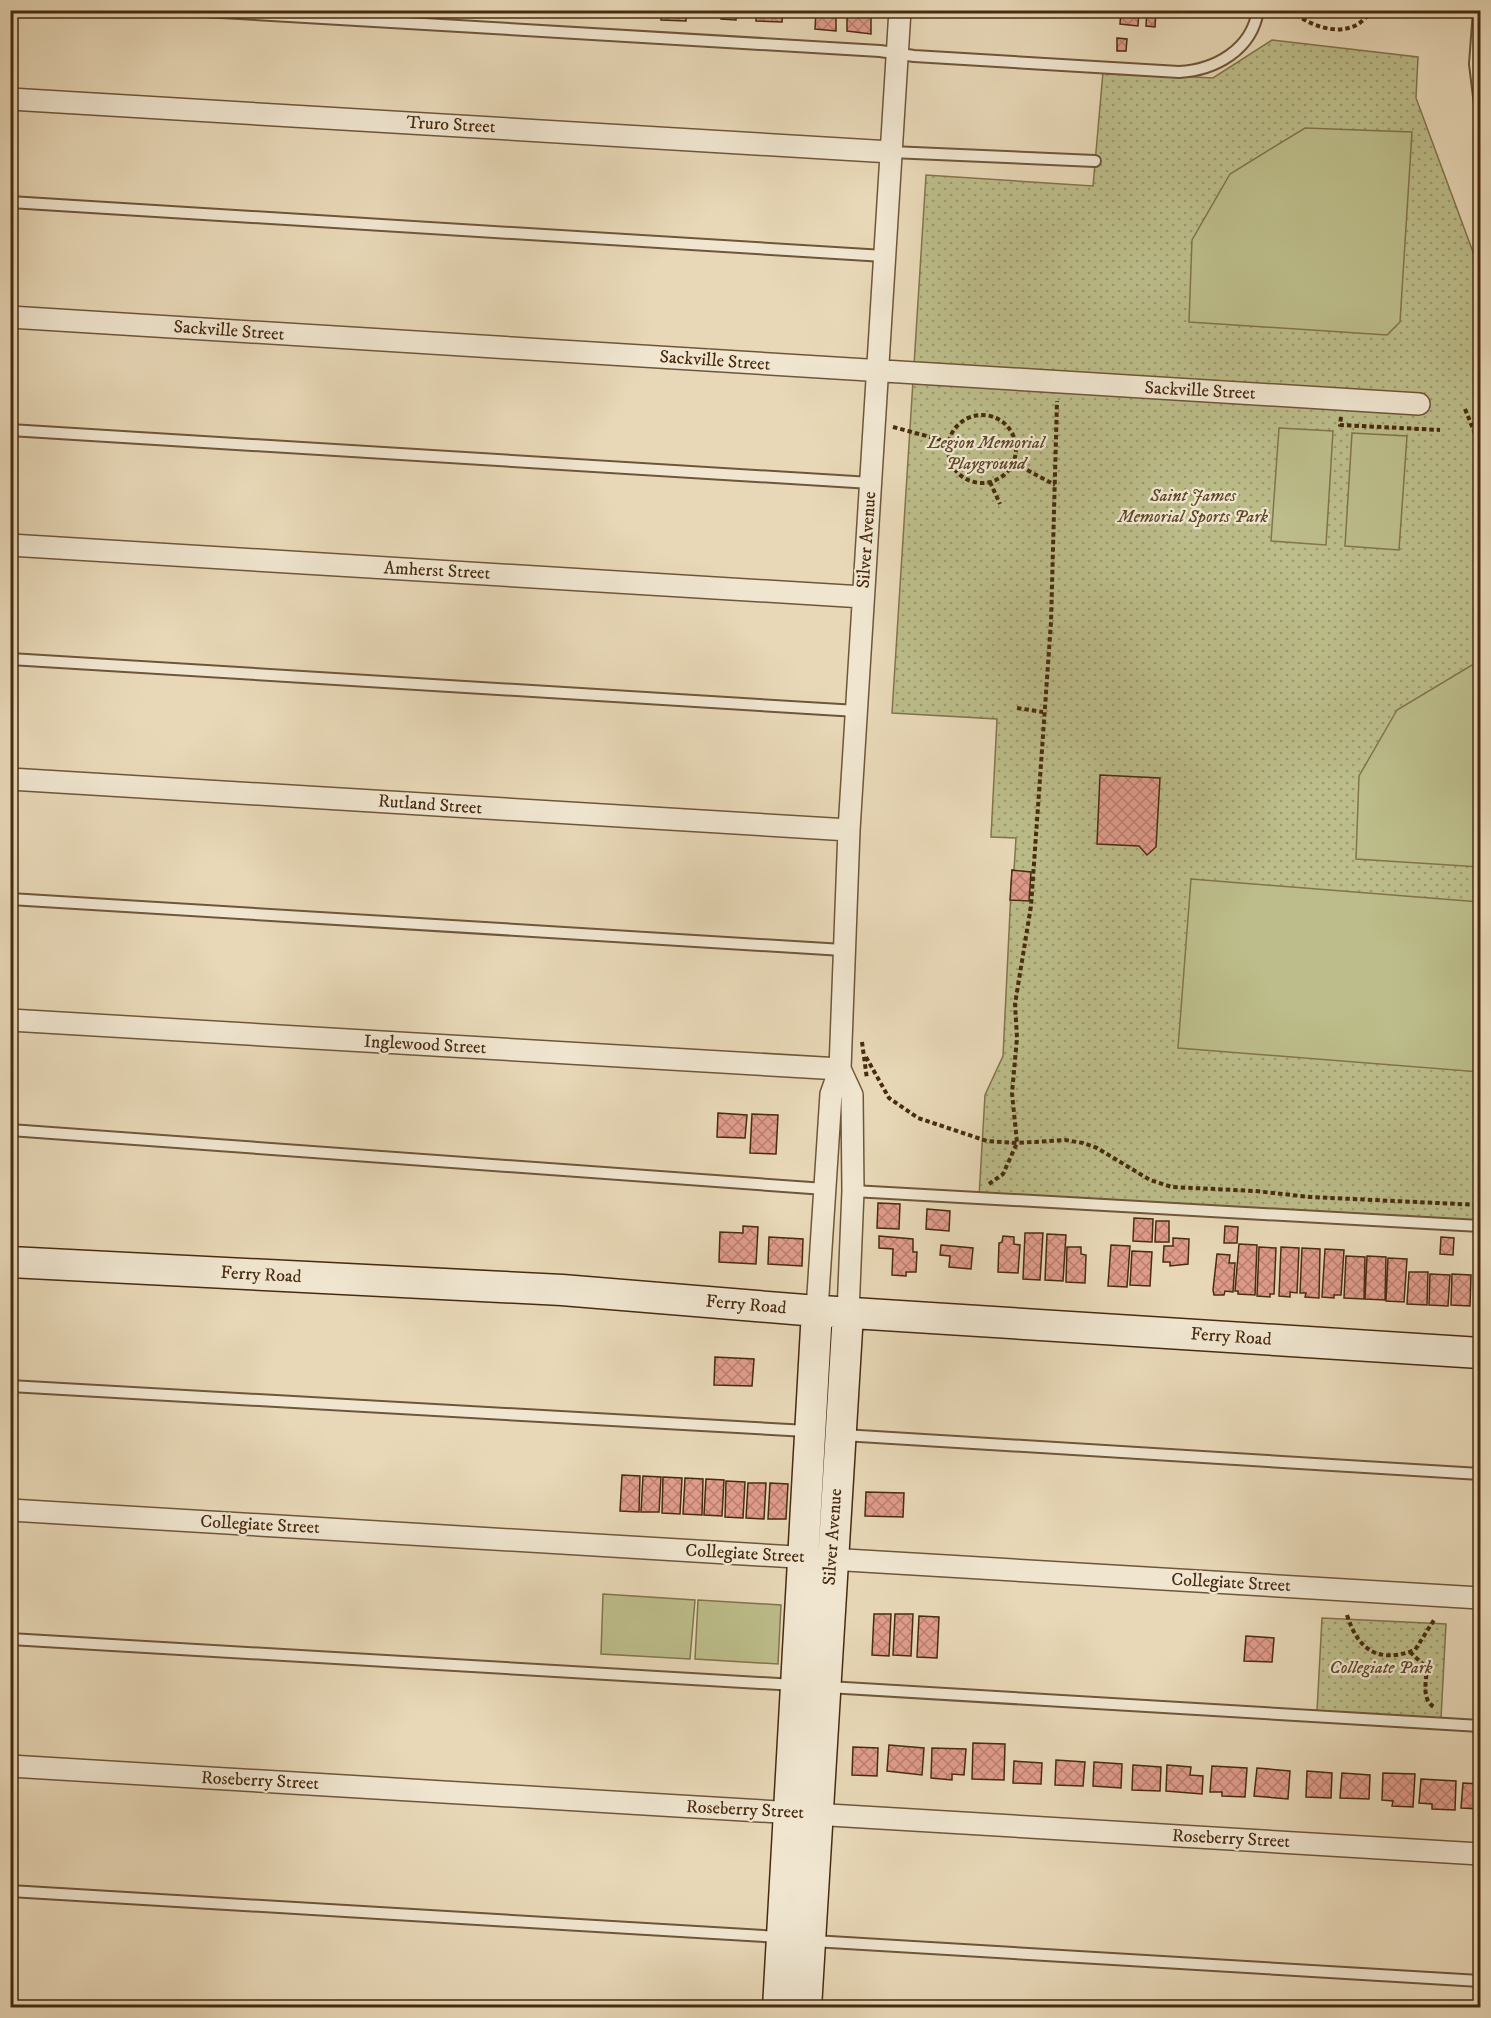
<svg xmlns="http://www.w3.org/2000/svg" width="1491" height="2018" font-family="'IM FELL DW Pica',serif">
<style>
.green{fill:url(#green-dots);stroke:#82744c;stroke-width:1.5}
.pitch{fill:#bcbd8a;stroke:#82744c;stroke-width:1.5}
.building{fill:url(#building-cross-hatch);stroke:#482b0f;stroke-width:1.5}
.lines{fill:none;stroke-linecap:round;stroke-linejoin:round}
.lane-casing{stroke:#705639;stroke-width:14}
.street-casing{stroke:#705639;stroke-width:24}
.secondary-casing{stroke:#482b0f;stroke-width:33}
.path{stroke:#482b0f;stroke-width:4;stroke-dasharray:4.5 3;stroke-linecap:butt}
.lane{stroke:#f0e6d0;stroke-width:10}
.street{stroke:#f0e6d0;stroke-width:21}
.secondary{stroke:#f0e6d0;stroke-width:30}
.labels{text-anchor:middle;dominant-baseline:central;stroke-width:4.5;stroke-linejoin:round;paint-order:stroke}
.street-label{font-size:18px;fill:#482b0f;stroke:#f0e6d0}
.park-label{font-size:18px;font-style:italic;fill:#5f4828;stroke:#f0e6d0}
</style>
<defs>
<pattern id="green-dots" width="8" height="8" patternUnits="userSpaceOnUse" patternTransform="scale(1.5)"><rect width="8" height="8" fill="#bcbd8a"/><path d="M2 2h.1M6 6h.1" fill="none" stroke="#9b9a6f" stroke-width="1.8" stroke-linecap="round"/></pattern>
<pattern id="building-cross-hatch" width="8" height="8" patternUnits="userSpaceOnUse" patternTransform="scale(1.5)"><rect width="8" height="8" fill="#e19c8c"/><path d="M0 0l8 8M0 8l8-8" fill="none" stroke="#b87f71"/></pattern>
</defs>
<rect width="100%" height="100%" fill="#e8d8b7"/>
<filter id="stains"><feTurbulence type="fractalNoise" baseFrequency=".00333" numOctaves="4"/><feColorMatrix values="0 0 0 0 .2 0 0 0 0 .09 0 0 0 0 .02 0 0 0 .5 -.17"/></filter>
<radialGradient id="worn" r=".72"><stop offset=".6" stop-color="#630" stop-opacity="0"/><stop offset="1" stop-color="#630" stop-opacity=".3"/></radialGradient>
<path class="green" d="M1272,40L1418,57L1416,98L1480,271V1226L979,1197L985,1095L1003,1056L1012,870H1014L1016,838L991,837L997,719L892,713L926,175L1093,186L1103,72L1213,78Z
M1322,1618L1446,1624L1441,1718L1317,1711Z"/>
<path class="pitch" d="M1305,128L1412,132L1400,322L1387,335L1189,322L1192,240L1230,174Z
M1279,428L1333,431L1326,545L1271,541Z
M1352,433L1407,436L1399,550L1345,546Z
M1472,665H1480V867L1356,859L1359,776L1397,710Z
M1191,879L1480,902V1072L1178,1048Z
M603,1594L695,1600L690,1659L601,1654Z
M698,1600L781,1605L778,1664L695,1659Z"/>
<path class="building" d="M662,10H686V21L661,20Z
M721,10H736V20L721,19Z
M757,10H783L782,22L756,21Z
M1121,10H1139L1138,26L1120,24Z
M1147,10H1156L1155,27L1146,26Z
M816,11L836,13V31L815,29Z
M847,15L871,17V34L847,31Z
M1117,38L1127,39L1126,51H1117Z
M1100,775L1160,778L1156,847L1147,855L1139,846L1097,844Z
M1012,870L1031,872L1029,901L1010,900Z
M718,1113L747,1115L745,1138L717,1137Z
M752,1114L778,1115L776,1154L750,1153Z
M878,1203L900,1204L899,1229L877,1228Z
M927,1209L950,1211L949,1231L926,1229Z
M1134,1218L1153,1219L1152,1242L1133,1241Z
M1156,1221H1169V1242H1155Z
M743,1226L758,1227L756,1264L719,1262L720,1232L743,1233Z
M1225,1226L1238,1227L1237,1243H1224Z
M1025,1233H1043L1040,1280L1023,1279Z
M1047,1234L1066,1235L1063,1281L1045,1280Z
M879,1236L913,1239V1252H917L916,1272H906V1276L892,1275L893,1249L879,1248Z
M1003,1236L1014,1237V1244L1020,1245L1018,1273L998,1272L999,1243L1002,1242Z
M769,1237L803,1239L802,1266L768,1264Z
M1441,1237L1454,1238L1453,1255L1440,1254Z
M1173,1238L1189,1239L1188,1264L1170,1266V1262H1163L1164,1246H1173Z
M1239,1244L1257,1245L1255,1295L1238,1294V1291H1235Z
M941,1245L973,1248L971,1269L949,1267L950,1256L940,1255Z
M1111,1245L1130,1246L1127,1287L1108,1286Z
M1067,1247H1081V1254L1086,1255L1085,1283L1066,1282Z
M1259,1247L1276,1248L1274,1294H1270V1297L1257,1296Z
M1281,1247L1299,1248L1297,1293L1290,1292V1297L1279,1296Z
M1302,1248L1320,1249L1319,1298L1305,1297L1306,1293H1300Z
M1325,1249L1344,1250L1341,1295H1334V1298L1322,1297Z
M1132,1251L1152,1252L1150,1286L1130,1285Z
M1217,1254L1230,1255L1229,1263H1235L1233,1292L1225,1291L1224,1295H1214L1213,1290Z
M1346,1256L1365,1257L1364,1299L1344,1298Z
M1367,1256L1386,1257L1385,1300L1365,1299Z
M1388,1258L1407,1259L1404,1302L1386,1301Z
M1476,1264H1480V1307H1475Z
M1409,1272H1428L1427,1305L1407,1304Z
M1430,1274L1450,1275L1448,1306L1429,1305Z
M1452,1274L1471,1275L1470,1306L1451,1305Z
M715,1357L754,1359L752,1386L714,1385Z
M622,1475L640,1476L639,1512L620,1511Z
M643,1476L661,1477L659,1512H641Z
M663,1477L682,1478L680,1514L662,1513Z
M685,1478L703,1479L702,1515L683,1514Z
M706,1479L724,1480L722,1516L704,1515Z
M726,1481L745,1482L743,1518L725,1517Z
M748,1483H766L764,1519L746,1518Z
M770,1483L788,1484L786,1519H768Z
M866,1492L904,1493L903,1517L865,1516Z
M874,1614H891L889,1656L872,1655Z
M895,1614H913L911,1656L893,1655Z
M919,1616L939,1617L937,1658L917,1657Z
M1246,1636L1274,1638L1272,1662L1244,1661Z
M973,1743L1005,1744L1004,1780L972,1779Z
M889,1745L924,1748L922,1775L887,1771Z
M853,1747L878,1748L877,1776L852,1775Z
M932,1748L966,1749L964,1775L952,1774V1780L931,1778Z
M1056,1760L1085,1762L1083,1786L1055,1785Z
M1014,1761L1042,1763L1041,1784L1013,1783Z
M1094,1762L1122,1764L1121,1788L1093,1786Z
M1133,1765L1161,1767L1160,1791L1132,1790Z
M1167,1765L1191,1767L1190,1775L1203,1776L1202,1794L1166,1791Z
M1212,1766L1247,1768L1245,1797L1222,1796V1792H1210Z
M1257,1768L1290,1771L1288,1799L1254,1796Z
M1307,1771L1332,1773L1331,1798L1306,1797Z
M1342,1773L1370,1775L1369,1799L1340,1798Z
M1383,1773L1415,1774L1413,1807L1392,1806L1393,1801L1382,1800Z
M1421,1779L1456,1781L1455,1810L1432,1809V1804L1419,1803Z
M1463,1783L1480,1784V1809L1461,1808Z"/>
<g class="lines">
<g class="lane-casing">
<path id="lane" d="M187,10L880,51L914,56L1179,72C1215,70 1252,50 1258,10
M1479,10L1475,64L1480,105
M891,152L1095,161
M10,202L884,256
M10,430L871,483
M10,659L857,711
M10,899L843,950
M10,1130L825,1189
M853,1191L1480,1226
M10,1386L807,1431
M843,1435L1480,1474
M10,1639L795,1685
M828,1687L1480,1726
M10,1891L780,1937
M813,1941L1480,1981"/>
</g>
<g class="street-casing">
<path id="street" d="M10,99L891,152
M10,317L1419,404
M10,545L863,597
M10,779L849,830
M10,1020L840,1069
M840,1069L852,1095L853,1191L848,1313
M817,1310L831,1094L840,1069L849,830L900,10
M10,1510L1480,1598
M10,1766L1480,1854"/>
</g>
<g class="secondary-casing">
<path id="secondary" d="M10,1262L562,1290L805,1310L1480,1353
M778,2008L817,1310
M806,2008L848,1313"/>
</g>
<path class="path" d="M1290,10C1313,29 1353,42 1371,10
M1465,409L1480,446
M948 449a34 34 0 1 1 68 0a34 34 0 1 1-68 0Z
M1341,417L1340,425L1440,430
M893,427L949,442
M1014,463L1055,485
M990,482L1000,504
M1017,708L1043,712
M862,1042L867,1079
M866,1057L889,1098L918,1118L987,1141L1017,1143L1065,1140L1083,1143L1097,1148L1150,1180L1172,1187L1255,1191L1310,1197L1480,1205
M989,1184L1003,1174L1017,1143L1012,1093L1017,1038L1015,1004L1031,906L1051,622L1057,401
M1347,1615C1358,1650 1378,1664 1415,1650L1434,1620
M1410,1652L1427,1668C1426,1683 1421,1701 1436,1708"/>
<use href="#lane" class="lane"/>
<use href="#street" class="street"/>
<use href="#secondary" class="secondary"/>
</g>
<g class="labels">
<g class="street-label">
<text transform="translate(451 125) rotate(3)">Truro Street</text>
<text transform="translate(229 331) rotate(4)">Sackville Street</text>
<text transform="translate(715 361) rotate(4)">Sackville Street</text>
<text transform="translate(1200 391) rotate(3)">Sackville Street</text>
<text transform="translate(867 540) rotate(-86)">Silver Avenue</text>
<text transform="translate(437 571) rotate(3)">Amherst Street</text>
<text transform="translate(430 805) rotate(4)">Rutland Street</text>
<text transform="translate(425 1045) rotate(3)">Inglewood Street</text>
<text transform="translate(261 1275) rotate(3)">Ferry Road</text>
<text transform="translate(746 1305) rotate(5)">Ferry Road</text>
<text transform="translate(1231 1337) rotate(4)">Ferry Road</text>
<text transform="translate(260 1525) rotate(3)">Collegiate Street</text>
<text transform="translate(833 1537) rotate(-86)">Silver Avenue</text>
<text transform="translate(745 1554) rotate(3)">Collegiate Street</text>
<text transform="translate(1231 1583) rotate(3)">Collegiate Street</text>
<text transform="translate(260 1781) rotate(3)">Roseberry Street</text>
<text transform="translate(745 1810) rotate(3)">Roseberry Street</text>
<text transform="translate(1231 1839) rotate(3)">Roseberry Street</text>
</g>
<g class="park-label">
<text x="986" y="443">Legion Memorial<tspan x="986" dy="21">Playground</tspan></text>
<text x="1193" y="496">Saint James<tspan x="1193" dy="21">Memorial Sports Park</tspan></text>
<text x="1381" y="1668">Collegiate Park</text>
</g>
</g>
<rect width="1491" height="2018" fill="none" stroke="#e8d8b7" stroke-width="36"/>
<rect x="12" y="12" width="1467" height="1994" fill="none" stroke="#482b0f" stroke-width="3"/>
<rect x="18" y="18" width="1455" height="1982" fill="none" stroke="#482b0f" stroke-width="1.5"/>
<rect width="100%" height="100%" filter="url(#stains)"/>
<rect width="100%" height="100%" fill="url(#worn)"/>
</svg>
